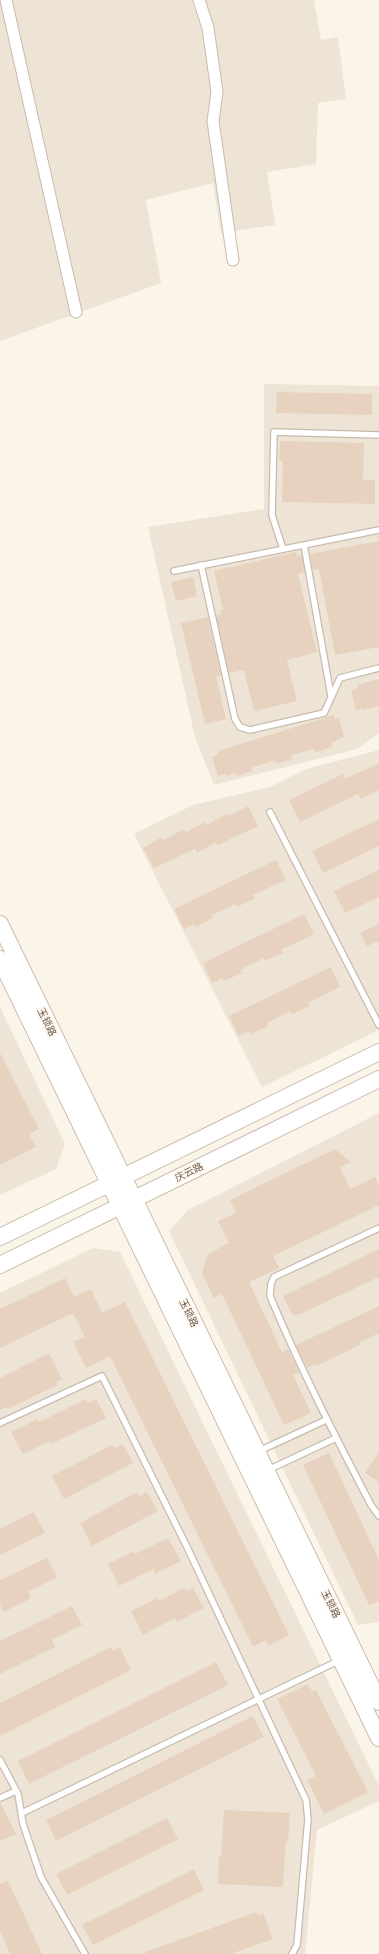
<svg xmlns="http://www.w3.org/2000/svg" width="379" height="1954" font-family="Quicksand,'Noto Sans SC',sans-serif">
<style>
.residential{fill:#ede4d6}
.building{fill:#e7d2c0}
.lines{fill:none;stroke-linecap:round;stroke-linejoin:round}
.lane-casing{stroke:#c8bbae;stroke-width:8}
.street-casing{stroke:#c8bbae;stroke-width:13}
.secondary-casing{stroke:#cbbcad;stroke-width:18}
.lane{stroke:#fff;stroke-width:5.5}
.street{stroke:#fff;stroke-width:11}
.secondary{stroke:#fff;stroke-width:16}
.labels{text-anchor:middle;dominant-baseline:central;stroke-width:4;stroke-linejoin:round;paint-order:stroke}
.street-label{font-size:10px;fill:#715e50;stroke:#fdf8ef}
</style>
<rect width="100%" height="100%" fill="#faf4e9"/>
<path class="residential" d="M0,0H314L321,40L338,37L346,99L318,103L316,164L267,172L275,225L221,233L213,183L146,200L161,283L0,341Z
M264,384L379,386V733L357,749L214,785L195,737L148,527L264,509Z
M379,750V1030L262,1087L134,834L193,805L270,787L306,769Z
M0,1007L65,1144L56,1169L0,1195Z
M379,1113V1622L358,1625L169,1231L188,1210Z
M93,1248L120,1252L379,1786V1801L317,1830L305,1954H0V1293Z"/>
<path class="building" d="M277,392L372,394V415L276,413Z
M280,441L364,443L363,480H375V504L282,502L283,461H279Z
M379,541V647L335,655L319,569L313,570L310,554Z
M296,552L297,556L302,555L305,572L298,574L317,652L287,660L297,701L254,711L244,670L229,673L216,615L221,614L220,610H223L214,571Z
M193,577L197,596L176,601L171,582Z
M208,617L221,675L216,676L226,719L205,724L181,623Z
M379,679V706L363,710L362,708L356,710L351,690L358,688L357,685Z
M334,715L335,719L339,718L344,737L331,743L332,747L316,752L314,749L302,752L291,756L292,759L276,764L275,760L251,768L252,771L236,776L235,773L226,776L225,774L218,776L212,757L219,754L218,751Z
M379,763V790L361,799L358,794L300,822L289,800L343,774L345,779Z
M248,806L258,826L218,845L216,842L197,853L195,849L154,868L143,848L162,837L164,840L184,829L186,832L206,822L207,825L228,813L229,816Z
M379,819V846L323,873L312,851Z
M276,860L286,880L253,895L255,898L237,907L236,904L212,915L213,918L196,927L194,924L184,929L174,909Z
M379,870V897L345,913L334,891Z
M304,914L314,934L281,950L283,953L265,961L264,958L240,970L242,973L224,981L222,978L212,983L203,963Z
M379,924V941L367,946L360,933Z
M331,967L340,987L308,1003L310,1006L292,1014L290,1011L267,1023L268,1026L250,1034L249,1031L239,1036L229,1016Z
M0,1053L39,1129L29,1134L36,1147L0,1165Z
M335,1149L351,1162L340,1167L350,1189L375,1177L379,1186V1205L273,1256L279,1268L249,1282L282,1352L288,1349L299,1372L293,1375L311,1413L284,1425L222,1294L214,1298L202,1273L208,1254L229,1243L218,1221L236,1213L230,1200Z
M379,1249V1277L298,1315L297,1314L293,1316L283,1296Z
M65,1278L74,1297L91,1289L102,1313L125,1302L289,1635L268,1646L266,1640L253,1647L110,1356L86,1368L73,1342L85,1337L73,1313L0,1348V1309Z
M379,1306V1333L359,1343L360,1345L316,1366L315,1364L307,1368L296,1345Z
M49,1353L62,1379L56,1382L57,1385L8,1409L6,1407L0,1410V1378Z
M86,1399L88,1403L96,1399L106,1418L51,1444L50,1441L23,1454L11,1432L38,1419L39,1422Z
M123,1444L133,1463L64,1499L52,1476L112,1445L115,1448Z
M379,1452V1482L365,1473Z
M329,1453L379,1560V1601L369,1605L303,1465Z
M137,1492L139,1496L147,1492L158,1511L92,1546L80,1523Z
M34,1512L45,1533L0,1555V1529Z
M168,1538L181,1561L155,1574L153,1569L119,1586L108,1564L134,1551L135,1554Z
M47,1558L57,1577L28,1592L31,1598L4,1612L0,1605V1580Z
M184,1588L186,1591L193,1588L204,1608L177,1622L175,1618L143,1635L131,1611L158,1598L159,1601Z
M72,1606L82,1625L52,1640L55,1647L0,1674V1641Z
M111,1647L113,1651L120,1647L131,1670L0,1736V1703Z
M216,1662L228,1685L29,1784L18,1761Z
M308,1684L312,1691L316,1690L368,1792L324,1814L307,1780L316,1776L277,1699Z
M253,1716L264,1737L56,1841L46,1820Z
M0,1802L16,1834L0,1841Z
M224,1810L290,1813L288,1841H286L283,1887L218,1884L219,1856H221Z
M167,1818L178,1839L67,1895L56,1874Z
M194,1869L204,1890L93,1945L82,1925Z
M8,1881L26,1919L42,1954H10L0,1931V1884Z
M257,1912L258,1915L263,1913L273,1939L231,1954H145V1952Z"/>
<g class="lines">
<g class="lane-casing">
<path id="lane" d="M304,545L331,696
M283,549L272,515L274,432L379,435
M201,565L235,719L240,727L250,730L324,713L340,678L379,668
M174,571L379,530
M270,812L379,1025
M379,1228L274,1277L271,1284L270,1296C300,1368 335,1436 371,1505L379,1516
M0,1423L102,1376L187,1547L306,1800L308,1819L297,1945L292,1954
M259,1451L326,1420
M268,1470L336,1438
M0,1760L18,1794L23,1824L41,1877L85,1954
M0,1798L16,1791
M22,1813L340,1660"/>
</g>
<g class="street-casing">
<path id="street" d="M6,0L76,312
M199,0L208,28L217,92L213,121L233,260"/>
</g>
<g class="secondary-casing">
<path id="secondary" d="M0,924L379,1702
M0,959L379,1738
M0,1237L379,1052
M0,1265L379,1079"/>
</g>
<use href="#lane" class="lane"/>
<use href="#street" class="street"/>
<use href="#secondary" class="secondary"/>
</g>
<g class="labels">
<g class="street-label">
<text transform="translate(47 1022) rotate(64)">玉锁路</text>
<text transform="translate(189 1172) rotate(-26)">庆云路</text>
<text transform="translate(189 1313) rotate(64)">玉锁路</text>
<text transform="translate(331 1604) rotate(64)">玉锁路</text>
</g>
</g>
</svg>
